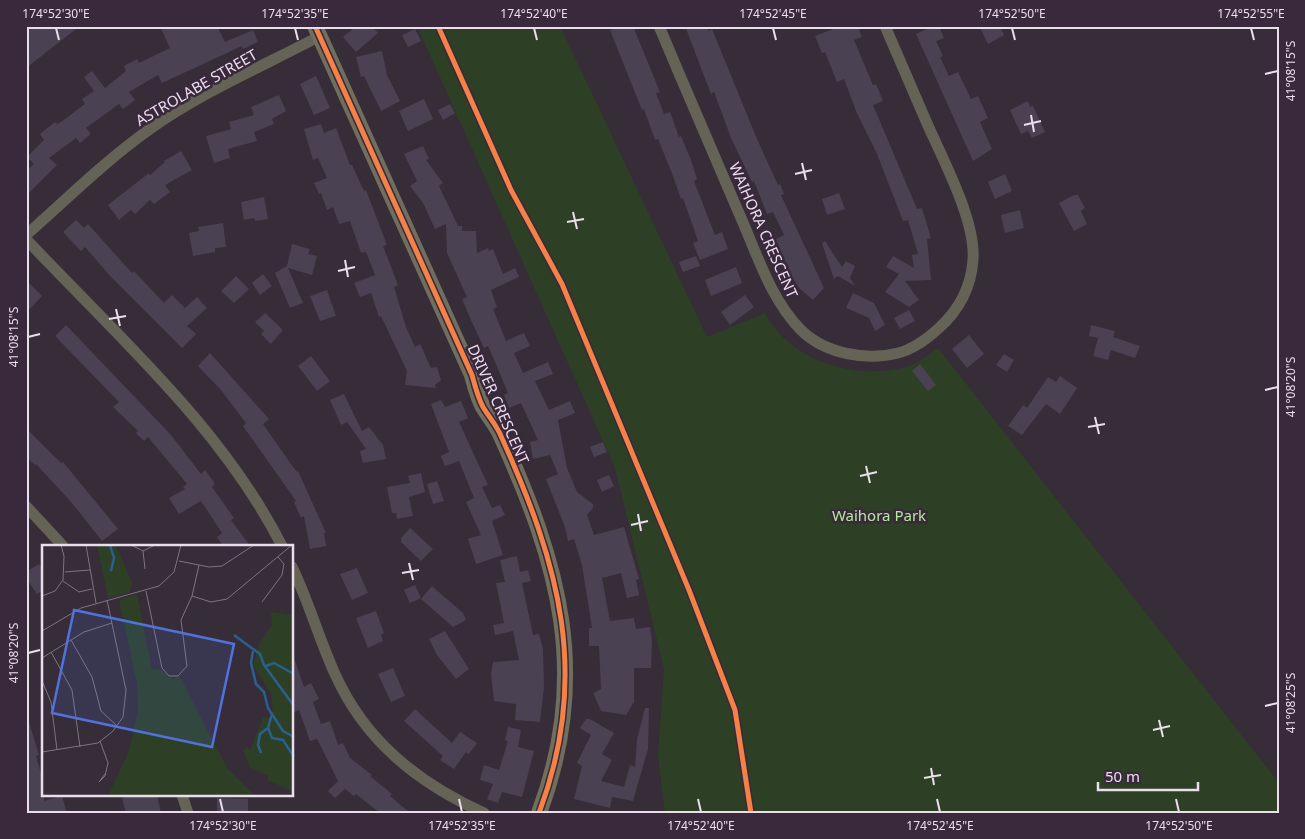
<svg xmlns="http://www.w3.org/2000/svg" width="1305" height="839" font-family="'Noto Sans',sans-serif">
<style>
.green{fill:#2d4025}
.building{fill:#4a4153}
.lines{fill:none;stroke-linecap:round;stroke-linejoin:round}
.street{stroke:#646356;stroke-width:11}
.secondary{stroke:#6f6f5d;stroke-width:16}
.cycleway-casing{stroke:#3a283d;stroke-width:8}
.cycleway{stroke:#f48246;stroke-width:5}
.ticks{fill:none;stroke:#eadeec;stroke-width:2}
.labels{text-anchor:middle;dominant-baseline:central;stroke-width:5;stroke-linejoin:round;paint-order:stroke}
.street-label{font-size:15px;fill:#eadeec;stroke:#3a283d}
.park-label{font-size:15px;fill:#afec94;stroke:#3a283d}
.inset-river{fill:none;stroke:#2a608f;stroke-width:2.5}
.inset-road{fill:none;stroke:#7e7480;stroke-width:1}
.view{fill:#5072dd;fill-opacity:0.15;stroke:#5072dd;stroke-width:2.5}
.inset-edge{fill:none;stroke:#eadeec;stroke-width:2.5}
.neatline{fill:none;stroke:#eadeec;stroke-width:2}
.ticks-label{font-size:12px;text-anchor:middle;fill:#eadeec}
</style>
<rect width="100%" height="100%" fill="#362d38"/>
<path class="green" d="M417,26H560L707,337L765,313C790,362 858,382 909,366C919,363 929,354 938,348L1279,783V813H665L658,756L664,669L615,468Z"/>
<path class="building" d="M36,26H80L26,68V32Z
M160,26H217L225,42L253,30L258,42L243,49L242,46L162,83L158,75L129,92L135,100L123,109L119,104L86,128L91,134L80,143L76,138L49,158L57,165L26,196V171L34,164L27,157L44,140L40,134L55,122L57,124L61,122L85,104L82,99L94,91L84,77L92,71L105,88L126,71L124,66L137,59L139,63L170,48Z
M356,26H372L378,33L356,52L343,37Z
M620,26H633L660,92L656,93L664,114L670,112L679,137L681,136L691,160L697,179L694,181L715,235L722,232L728,249L700,260L693,243L698,241L683,198L681,199L673,176L658,139L655,140L644,109L642,110L610,30Z
M685,26H707L709,31L712,29L757,139L778,185L780,184L784,194L781,195L824,288L813,300L799,288L787,269L789,267L782,256L776,239L784,235L773,212L767,214L754,181L752,182L731,138L714,92L711,94Z
M841,26H858L862,37L854,40L873,85L876,84L883,101L873,105L917,209L922,208L931,238L927,239L931,280L905,281L919,300L909,307L885,292L899,274L886,267L893,256L914,268L912,255L918,254L908,220L903,221L877,154L856,111L844,79L837,82L825,52L822,53L815,36Z
M933,26H939L944,38L936,41L943,56L940,57L949,76L958,72L971,99L978,96L988,118L980,122L992,149L973,161L916,34Z
M979,26H1000L1004,35L988,44Z
M415,29L421,41L408,47L402,35Z
M382,51L387,75L400,101L381,111L364,76L361,77L356,57Z
M316,76L330,108L314,115L300,84Z
M279,95L286,111L272,119L274,124L254,132L257,141L228,149L230,158L214,163L206,136L231,129L229,122L254,115L251,107Z
M424,99L433,119L408,131L399,111Z
M1028,101L1030,107L1033,106L1045,132L1032,138L1028,131L1021,134L1010,110Z
M450,104L455,113L443,120L438,110Z
M321,124L324,133L336,128L350,165H352L364,191L366,190L387,245L383,246L398,285L394,287L406,327L415,347L420,344L431,368L437,367L441,380L435,385L436,388L405,385L407,371L381,316L379,317L371,293L360,297L354,283L375,275L366,252L361,253L350,221L339,224L333,207L327,210L321,193L319,194L314,183L327,178L318,158L313,160L304,129Z
M423,146L429,159L426,160L443,183L439,186L458,226H462V231H476L477,253L488,248L489,251L493,249L503,274L515,268L519,277L491,290L497,307L493,309L506,341L524,333L530,346L514,353L523,373L548,362L553,374L535,381L549,410L570,401L575,413L558,420L567,468L577,492L593,504V508L587,515L594,535L624,527L639,579L636,580L639,595L627,598L621,573L602,578L610,621L634,618L636,629L650,627L652,641L651,668H634V702L626,715L601,711L593,693L601,689L599,646H589V628H592L582,565L574,539L568,541L565,527L546,479L558,474L550,455L533,459L530,442L538,440L521,403L509,408L504,395L508,393L495,362L488,346L484,348L470,318L462,299L467,297L447,253L446,224L435,229L423,203L410,186L417,181L404,154Z
M181,151L192,170L165,185L170,192L154,204L150,200L135,214L131,210L119,220L108,205L149,173L150,175L165,162L164,161Z
M1005,174L1012,191L995,199L988,182Z
M839,193L845,209L827,215L822,199Z
M1074,195H1078L1085,208L1081,211L1087,224L1074,231L1059,203Z
M264,197L268,219L255,221L254,218L244,220L241,202Z
M1020,210L1024,228L1005,233L1001,215Z
M76,220L84,228L88,224L132,273L134,271L164,303L172,295L185,308L197,297L207,308L187,326L196,334L182,348L110,276L85,247L81,251L63,232Z
M223,223L226,247L215,248V252L193,256L189,233L199,231L198,227Z
M825,241L842,267L846,261L855,266L850,278L855,286L838,276L834,279L822,243Z
M292,244L310,249L308,254L317,256L312,275L288,268L303,303L290,308L275,273L287,266Z
M696,256L700,266L683,272L679,262Z
M736,267L742,283L711,296L705,280Z
M263,274L272,286L260,295L252,283Z
M236,276L249,289L234,303L221,291Z
M26,280L42,296L26,313Z
M327,290L336,316L320,321L310,296Z
M853,293L874,303L885,325L875,331L869,318L846,308Z
M745,295L754,307L730,325L721,312Z
M909,310L915,321L900,329L894,318Z
M265,313L283,330L271,344L261,334L264,331L255,322Z
M66,325L171,435L201,474L205,470L215,484L212,487L234,518L231,520L250,546H223L217,537L222,533L201,501L179,514L169,498L185,489L183,487L187,484L148,437L144,441L136,433L138,431L113,407L119,402L55,336Z
M1091,325L1115,331L1113,337L1140,346L1135,358L1111,350L1108,360L1093,356L1098,338L1089,336Z
M969,335L984,354L967,368L952,349Z
M210,353L269,419L263,424L291,464L297,472L298,471L326,533H324L326,546L310,549L304,516L301,518L294,502L296,501L243,426L246,423L221,390L198,366Z
M1004,354L1014,360L1007,372L996,365Z
M311,356L330,381L317,391L298,366Z
M920,364L936,385L928,391L912,371Z
M1060,376L1077,388L1060,414L1046,404L1022,435L1008,426L1023,405L1027,408L1048,377L1056,382Z
M344,394L362,431L369,427L383,445L386,459L363,463L360,451L366,449L347,422L341,425L330,400Z
M441,400L445,407L461,401L468,418L459,422L488,485L482,487L492,508L500,505L505,515L492,521L503,555L476,564L468,539L481,535L466,502L474,498L459,461L445,466L441,456L449,452L431,404Z
M26,428L61,463L63,462L118,529L102,541L72,503L36,464L35,465L26,457Z
M603,442L607,452L594,457L590,447Z
M421,473L425,492L409,497L413,516L397,519L396,513H392L387,487L410,483L408,476Z
M609,475L614,486L602,492L597,480Z
M437,481L444,501L433,504L427,484Z
M410,528L433,549L421,561L401,542V538Z
M517,556L520,572L528,570L531,581L522,583L533,635L539,634L543,649L544,687L540,722L515,720L516,704L494,701L491,674L493,662L519,660L513,631L495,635L493,625L504,623L496,583L505,582L500,560Z
M39,564L44,572V590L37,594L26,578V572Z
M357,568L368,593L352,600L340,574Z
M415,585L421,598L410,603L404,590Z
M432,586L463,613L466,620L453,627L421,599Z
M376,611L384,633L381,635L383,641L368,648L356,618Z
M445,631L469,669L456,679L437,655L429,639Z
M292,658H294L304,687L311,683L319,699L313,702L321,724L330,721L338,745L343,743L350,758L372,775L370,776L392,794L390,796L410,813H380L356,794L354,796L345,789L335,798L328,791L338,781L317,739L310,741L299,710L292,713Z
M393,668L405,696L391,702L378,674Z
M645,708H649L648,749L633,801L612,797L610,808L574,799L582,766L577,763L591,735L580,728L586,719H590L614,733L602,754L612,760L601,781L624,787L630,765L635,767L637,739Z
M415,709L452,743L460,732L477,743L469,754L466,752L454,769L440,760L443,756L404,721Z
M26,722H29L39,755L36,756L44,784V801L62,796L67,813H26Z
M508,727L521,730L518,747L534,751L522,797L502,792L498,803L487,799L493,784L480,780L484,765L499,770L508,741L505,740Z
M132,795H157L161,813H126L122,798Z
M217,798L248,799V813H217Z"/>
<g class="lines">
<path class="street" d="M659,26C685,88 712,150 738,211C756,251 770,299 801,330C825,354 867,361 898,353C914,349 927,339 939,328C959,310 971,287 973,260C976,220 942,158 926,121C912,89 899,58 885,26
M26,235C67,199 106,160 150,129C200,93 265,65 320,36
M26,239C117,336 221,426 282,546
M26,506L63,546
M292,567C309,602 319,639 335,674C365,741 418,783 484,813
M182,795L188,813"/>
<path class="secondary" d="M315,26L472,375C475,386 478,398 483,407C489,417 497,426 501,436C559,564 591,675 539,813"/>
<g class="cycleway-casing">
<path id="cycleway" d="M315,26L472,375C475,386 478,398 483,407C489,417 497,426 501,436C559,564 591,675 539,813
M438,26L511,190L562,284L689,590L735,710L751,813"/>
</g>
<use href="#cycleway" class="cycleway"/>
</g>
<path class="ticks" d="M56,28L59,40M295,28L298,40M534,28L537,40M773,28L776,40M1012,28L1015,40M1251,28L1254,40M1265,74L1278,71M1031,115L1034,132M1024,125L1041,121M802,163L806,180M795,174L812,170M573,212L577,229M567,222L584,219M345,260L348,277M338,271L355,267M116,309L120,326M109,319L126,316M28,337L40,334M1265,390L1278,387M1095,417L1099,434M1088,427L1105,424M866,466L870,483M860,476L877,472M638,514L641,531M631,525L648,521M409,563L413,580M402,573L419,570M28,653L40,650M1265,706L1278,703M1159,720L1163,737M1153,730L1170,726M931,768L934,785M924,778L941,775M220,799L223,812M459,799L462,812M698,799L701,812M937,799L940,812M1176,799L1179,812"/>
<g class="labels">
<g class="street-label">
<text transform="translate(196 87) rotate(-30)">ASTROLABE STREET</text>
<text transform="translate(764 230) rotate(66)">WAIHORA CRESCENT</text>
<text transform="translate(499 404) rotate(66)">DRIVER CRESCENT</text>
</g>
<g class="park-label">
<text x="879" y="515">Waihora Park</text>
</g>
</g>
<g transform="translate(42 545)">
<rect width="251" height="251" fill="#362d38"/>
<path d="M55,0H74L90,38L88,47L66,53ZM95,49L110,125L118,124L130,134L138,132L185,223L213,251H66L87,206L96,165L95,139L77,55ZM229,67L251,70V247L226,235V231L208,222L201,205L205,202L208,205L221,173H231L229,149L211,120L217,99L230,80Z" fill="#2d4025"/>
<path class="inset-river" d="M68,0L72,13L69,26M192,90L218,109L222,120L252,161M211,106L209,118L214,139L222,147L226,163L241,186L252,192M224,121L232,118L252,129M226,183L230,193L241,195L252,212M219,208L216,200L218,189L226,183L230,169"/>
<path class="inset-road" d="M44,0L54,58M89,0L101,6L113,0M101,6L103,24M137,16L167,22L180,21L212,0M23,27L48,25M21,36L37,47L50,44M104,46L120,123L127,131H136L145,121L139,75L150,51L157,20M0,51L13,46L21,35L22,11L19,0M150,51L169,57L185,54L250,0M220,57L240,30L242,19L236,12M0,86L39,63L117,41L132,27L139,0M29,95L50,132L59,166L75,181M9,107L30,145L38,202M0,113L42,87L70,78M0,136L9,157L15,205M58,196L66,218L63,231L57,237L63,229M0,207L56,198L71,186L81,172L84,145L65,55"/>
<path class="view" d="M32,65L192,99L170,202L10,168Z"/>
<rect width="251" height="251" class="inset-edge"/>
</g>
<rect width="1305" height="839" fill="none" stroke="#3a283d" stroke-width="55"/>
<path d="M1098 782v8h100v-8" fill="none" stroke="#eadeec" stroke-width="2.5"/>
<text x="1105" y="782" font-size="15" fill="#eadeec" stroke="#3a283d" stroke-width="4" paint-order="stroke">50 m</text>
<rect x="28" y="28" width="1250" height="784" class="neatline"/>
<g class="ticks-label">
<text x="56" y="18">174°52'30"E</text>
<text x="295" y="18">174°52'35"E</text>
<text x="534" y="18">174°52'40"E</text>
<text x="773" y="18">174°52'45"E</text>
<text x="1012" y="18">174°52'50"E</text>
<text x="1251" y="18">174°52'55"E</text>
<text transform="translate(1291 71) rotate(-90)" y="4">41°08'15"S</text>
<text transform="translate(14 337) rotate(-90)" y="4">41°08'15"S</text>
<text transform="translate(1291 387) rotate(-90)" y="4">41°08'20"S</text>
<text transform="translate(14 653) rotate(-90)" y="4">41°08'20"S</text>
<text transform="translate(1291 703) rotate(-90)" y="4">41°08'25"S</text>
<text x="223" y="830">174°52'30"E</text>
<text x="462" y="830">174°52'35"E</text>
<text x="701" y="830">174°52'40"E</text>
<text x="940" y="830">174°52'45"E</text>
<text x="1179" y="830">174°52'50"E</text>
</g>
</svg>
